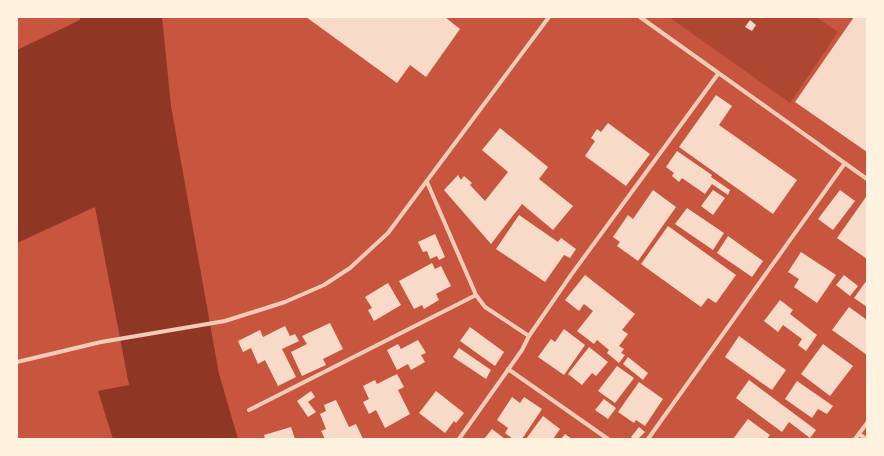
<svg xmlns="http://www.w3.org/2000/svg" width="884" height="456" font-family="Overpass,sans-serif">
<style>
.green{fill:#ae4732}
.water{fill:#8f3625}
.building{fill:#f7dbc8}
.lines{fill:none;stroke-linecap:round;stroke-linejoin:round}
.minor{stroke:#f1ccb7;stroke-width:4}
</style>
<rect width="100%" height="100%" fill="#c8553d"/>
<path class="green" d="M669,17H816L838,32L790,103Z"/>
<path class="water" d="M80,17H162L171,106L219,374L238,439H113L98,391L129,385L95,207L17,243V50L80,20Z"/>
<path class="building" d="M306,17H445L460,29L426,77L410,65L397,83Z
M854,17H867V152L795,102Z
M750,20L756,25L752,31L745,27Z
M716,95L732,106L719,125L797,180L773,214L679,147Z
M608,123L650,154L626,186L585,156L595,141L591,138L597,129L601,132Z
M500,128L548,167L539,179L573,206L553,230L522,204L491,244L444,190L458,175L461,180L464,176L472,183L470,185L485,201L508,172L482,150Z
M677,151L712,175L711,177L730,190L728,195L712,184L705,194L682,178L679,182L672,176L674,173L666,167Z
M653,190L676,207L638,261L617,246L620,242L613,237L628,215L633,219Z
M713,190L725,198L713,215L701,206Z
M840,190L855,201L833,230L818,219Z
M866,197L867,198V259L837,238Z
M687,208L724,233L713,250L675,224Z
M519,215L558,242L561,238L576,249L570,258L564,255L545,282L496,249Z
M668,226L736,275L716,303L708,298L701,307L641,264Z
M435,234L445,257L439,260L437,256L430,259L427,251L423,252L418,242Z
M728,236L763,261L752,277L717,253Z
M801,252L836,275L817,303L794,287L799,279L788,272Z
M432,263L435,269L441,266L451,286L436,294L439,300L424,309L422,305L414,309L399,281Z
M585,275L635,314L622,330L628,334L619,346L624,349L621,353L625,355L619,363L607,353L609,350L597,340L594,344L577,331L593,311L584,304L579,311L565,300Z
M844,275L858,286L850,296L836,285Z
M867,280V307L854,298Z
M388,283L401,305L374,321L368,310L372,308L365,297Z
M780,300L793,310L790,314L817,335L806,351L798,345L802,339L783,325L778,332L764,321Z
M849,307L867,320V355L832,330Z
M330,323L343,349L323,359L326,365L302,376L291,352L307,344L302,336Z
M285,326L290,336L295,334L299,341L282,349L296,377L278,386L265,360L258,364L251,348L243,352L238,341L260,330L263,337Z
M470,327L504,352L495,366L460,341Z
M564,329L585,345L564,375L538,357L551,339L555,342Z
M739,336L786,370L772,390L725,357Z
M418,340L426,353L421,355L425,362L411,370L408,364L397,370L387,350L398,344L401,349Z
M823,344L853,366L830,396L801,374Z
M589,347L608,362L596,376L592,373L582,385L568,374Z
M459,348L491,370L486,379L453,357Z
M628,357L648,373L643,380L623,364Z
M617,366L634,378L615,403L598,391Z
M397,374L404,387L398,390L410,414L385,428L376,410L369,414L363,402L369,399L363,386L375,380L377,384Z
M749,380L816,430L810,438L789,422L782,432L736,398Z
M797,381L833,406L827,414L818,409L812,418L785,399Z
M639,382L663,399L645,426L636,420L634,423L618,412Z
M311,391L315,397L308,402L316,412L308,417L297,401Z
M436,391L464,413L456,423L454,421L445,433L419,413Z
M512,397L520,403L524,397L542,409L522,439H513L505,433L508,428L497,420Z
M604,399L616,408L608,419L595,410Z
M336,400L349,427L356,424L363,439H325L321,431L326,429L320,414L326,411L324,405Z
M543,416L560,429L553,439H526Z
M748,419L770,435L767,439H733Z
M291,427L295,439H265L264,435Z
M639,427L645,432L638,439H633L631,437Z
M492,429L505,439H484Z
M565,434L572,439H561Z"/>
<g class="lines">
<path class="minor" d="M640,17L867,179
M427,182L476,295L485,307L529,336
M17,362L101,342L225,321L285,302L324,285L350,268L388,233L549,17
M508,369L608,439
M249,410L476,295
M859,434L866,439
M459,439L522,350L529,336L571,275L718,74
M648,439L845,163
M855,439L867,423"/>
</g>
<rect width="884" height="456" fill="none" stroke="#fff3e0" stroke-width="36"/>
</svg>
